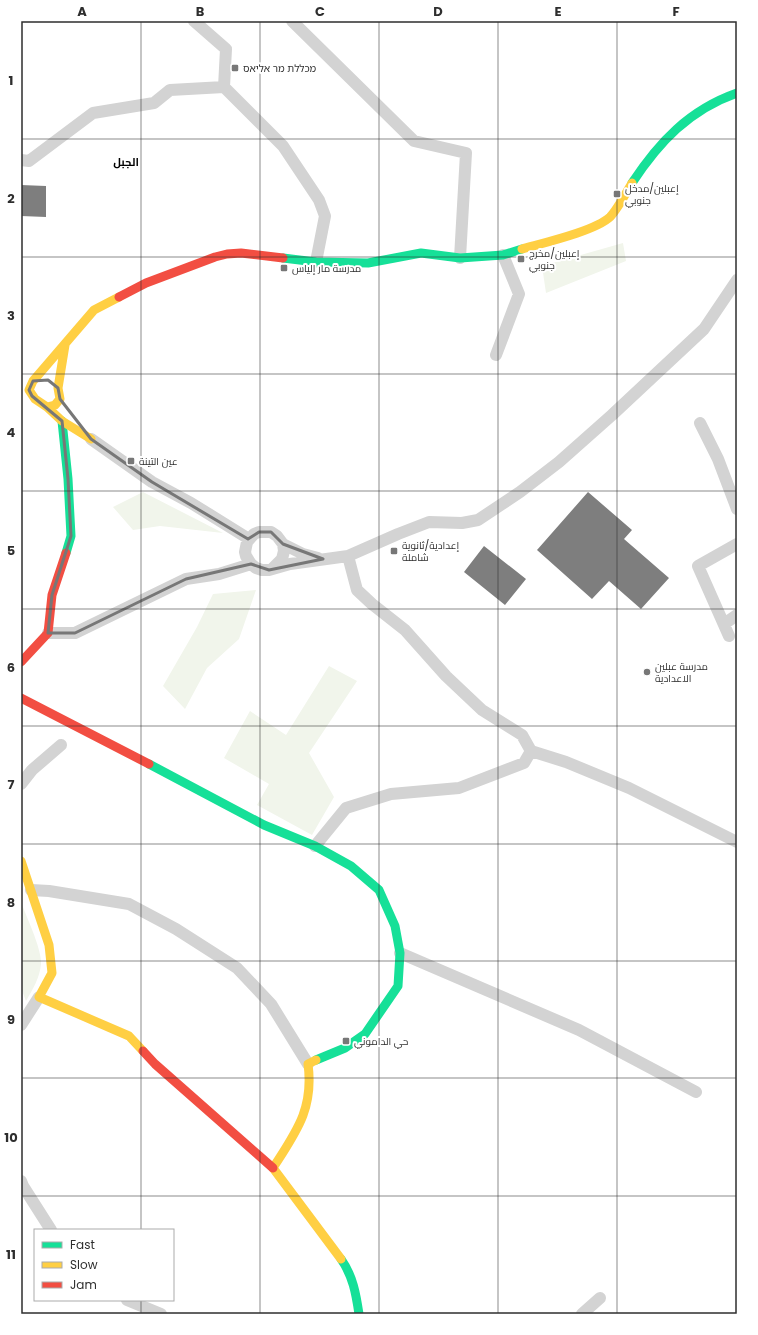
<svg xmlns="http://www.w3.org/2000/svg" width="758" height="1335" font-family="Poppins,Cairo,'Noto Sans Hebrew',sans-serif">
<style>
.green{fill:#f1f5eb}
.building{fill:#7e7e7e}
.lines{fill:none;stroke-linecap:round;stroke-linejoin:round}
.street{stroke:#d3d3d3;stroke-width:12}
.fast{stroke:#16e098;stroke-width:9}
.slow{stroke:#ffcf43;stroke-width:9}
.jam{stroke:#f24e42;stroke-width:9}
.marked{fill:none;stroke:#777;stroke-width:3;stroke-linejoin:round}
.grid{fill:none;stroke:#2e2e2e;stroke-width:1;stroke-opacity:0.55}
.poi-dot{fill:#777;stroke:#fff;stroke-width:1.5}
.labels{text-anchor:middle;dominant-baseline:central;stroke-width:4;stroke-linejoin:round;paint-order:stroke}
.poi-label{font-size:10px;fill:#2e2e2e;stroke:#fff;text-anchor:start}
.neighbourhood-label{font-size:11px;font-weight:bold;fill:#000;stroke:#fff}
.neatline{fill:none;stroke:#2e2e2e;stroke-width:1.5}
.grid-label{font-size:13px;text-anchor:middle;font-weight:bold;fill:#2e2e2e}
</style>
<rect width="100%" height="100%" fill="#fff"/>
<path class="green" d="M623,243L626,261L546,293L542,266Z
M143,492L223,533L160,526L133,530L113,507Z
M256,590L239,639L207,668L185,709L163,686L197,627L213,594Z
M329,666L357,681L309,753L334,797L312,835L257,805L269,784L224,758L250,711L286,735Z
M21,902C26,916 42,949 41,964C40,977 33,989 26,1001L21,988Z"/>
<path class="building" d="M21,185L46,186V217L21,216Z
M588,492L632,530L624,539L669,578L641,609L609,581L592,599L537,550Z
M484,546L526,579L505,605L464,572Z"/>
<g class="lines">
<path class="street" d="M194,21L226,49L224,87
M292,21L414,141L466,153L460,258
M21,160L29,161L93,113L154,103L170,90L224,87L283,146L319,200L325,216L316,262
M496,355L519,294L503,255
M700,423L718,459L737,509
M91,439L152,482L191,503L249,539
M283,544L303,554L318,558
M273,568L282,559L284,551L283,544L277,536L271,532H259L254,534L247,542L245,552L246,556L251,564L256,568L262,570H269L290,564L348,556L398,534L429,522L462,523L478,520L520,492L559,462L612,415L704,329L737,280
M724,624L737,615
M48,633H75L186,579L219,574L251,564
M729,636L698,566L737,544
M531,751L566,762L629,788L737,842
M21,784L32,770L61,745
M315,846L346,808L391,794L459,788L524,763L531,751L522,735L482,710L446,676L405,630L372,604L357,590L348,556
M31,890L49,891L129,904L176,929L237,968L271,1004L308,1064
M400,953L579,1030L696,1092
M21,1025L39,997
M21,1181L23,1186L51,1230
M127,1300L161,1314
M582,1314L600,1298"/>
<path class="fast" d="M632,183C659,142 689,110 737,93
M283,258L316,262L368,263L421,253L460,258L503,255L522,249
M62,421L68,479L71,536L66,553
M149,764L264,825L315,846L351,866L379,890L395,926L400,953L398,986L365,1034L345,1048L316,1060
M341,1259C353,1276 356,1294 359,1314"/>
<path class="slow" d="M522,249C543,243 595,231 610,217C617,210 626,193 632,183
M47,407L55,405L60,399L58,388L65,345
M91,439L62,421L47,407L35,399L29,390L33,381L94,310L119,297
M21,861L49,945L52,973L39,997L129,1036L143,1051
M316,1060L308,1064C314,1109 296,1132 273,1168L341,1259"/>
<path class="jam" d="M119,297L146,283L215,257L227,254L241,253L283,258
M21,662L48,633L52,595L66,553
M21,698L149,764
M143,1051L155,1064L273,1168"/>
</g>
<path class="marked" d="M48,380L58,388L60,399L91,439L152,482L248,539L259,532H271L283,544L323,559L269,570L251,564L186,579L75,633H48L52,595L71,536L68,479L62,421L32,396L29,390L33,381Z"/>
<path class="grid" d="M141,21V1230M260,21V1314M379,21V1314M498,21V1314M617,21V1314M21,139H737M21,257H737M21,374H737M21,491H737M21,609H737M21,726H737M21,844H737M21,961H737M21,1078H737M21,1196H737M141,1300V1314"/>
<g class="poi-dot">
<rect x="231" y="64" width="8" height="8" rx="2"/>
<rect x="613" y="190" width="8" height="8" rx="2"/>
<rect x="517" y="255" width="8" height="8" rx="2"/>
<rect x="280" y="264" width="8" height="8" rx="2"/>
<rect x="127" y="457" width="8" height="8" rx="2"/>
<rect x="390" y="547" width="8" height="8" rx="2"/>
<circle cx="647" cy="672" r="4"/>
<rect x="342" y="1037" width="8" height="8" rx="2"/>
</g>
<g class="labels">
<g class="poi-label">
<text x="243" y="68">מכללת מר אליאס</text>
<text x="625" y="188">إعبلين/مدخل<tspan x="625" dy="12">جنوبي</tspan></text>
<text x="529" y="253">إعبلين/مخرج<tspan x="529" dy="12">جنوبي</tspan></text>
<text x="292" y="268">مدرسة مار إلياس</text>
<text x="139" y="461">عين التينة</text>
<text x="402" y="545">إعدادية/ثانوية<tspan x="402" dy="12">شاملة</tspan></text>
<text x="655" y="666">مدرسة عبلين<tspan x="655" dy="12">الاعدادية</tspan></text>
<text x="354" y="1041">حي الداموني</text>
</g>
<g class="neighbourhood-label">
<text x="126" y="162">الجبل</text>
</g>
</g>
<rect width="758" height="1335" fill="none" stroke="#ffffff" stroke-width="44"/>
<rect x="34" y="1229" width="140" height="72" fill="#ffffff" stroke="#ababab"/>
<rect x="42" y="1242" width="20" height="6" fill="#16e098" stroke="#ababab"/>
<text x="70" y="1249" font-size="12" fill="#2e2e2e">Fast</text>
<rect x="42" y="1262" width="20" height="6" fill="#ffcf43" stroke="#ababab"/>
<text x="70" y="1269" font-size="12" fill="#2e2e2e">Slow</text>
<rect x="42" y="1282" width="20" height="6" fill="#f24e42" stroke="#ababab"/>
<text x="70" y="1289" font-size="12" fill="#2e2e2e">Jam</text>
<rect x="22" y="22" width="714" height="1291" class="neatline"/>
<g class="grid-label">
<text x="82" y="16">A</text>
<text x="200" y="16">B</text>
<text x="320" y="16">C</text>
<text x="438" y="16">D</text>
<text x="558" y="16">E</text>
<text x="676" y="16">F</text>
<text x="11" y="85">1</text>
<text x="11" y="203">2</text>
<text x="11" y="320">3</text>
<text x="11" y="437">4</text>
<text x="11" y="555">5</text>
<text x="11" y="672">6</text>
<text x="11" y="789">7</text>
<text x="11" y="907">8</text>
<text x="11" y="1024">9</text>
<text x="11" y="1142">10</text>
<text x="11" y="1259">11</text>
</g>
</svg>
